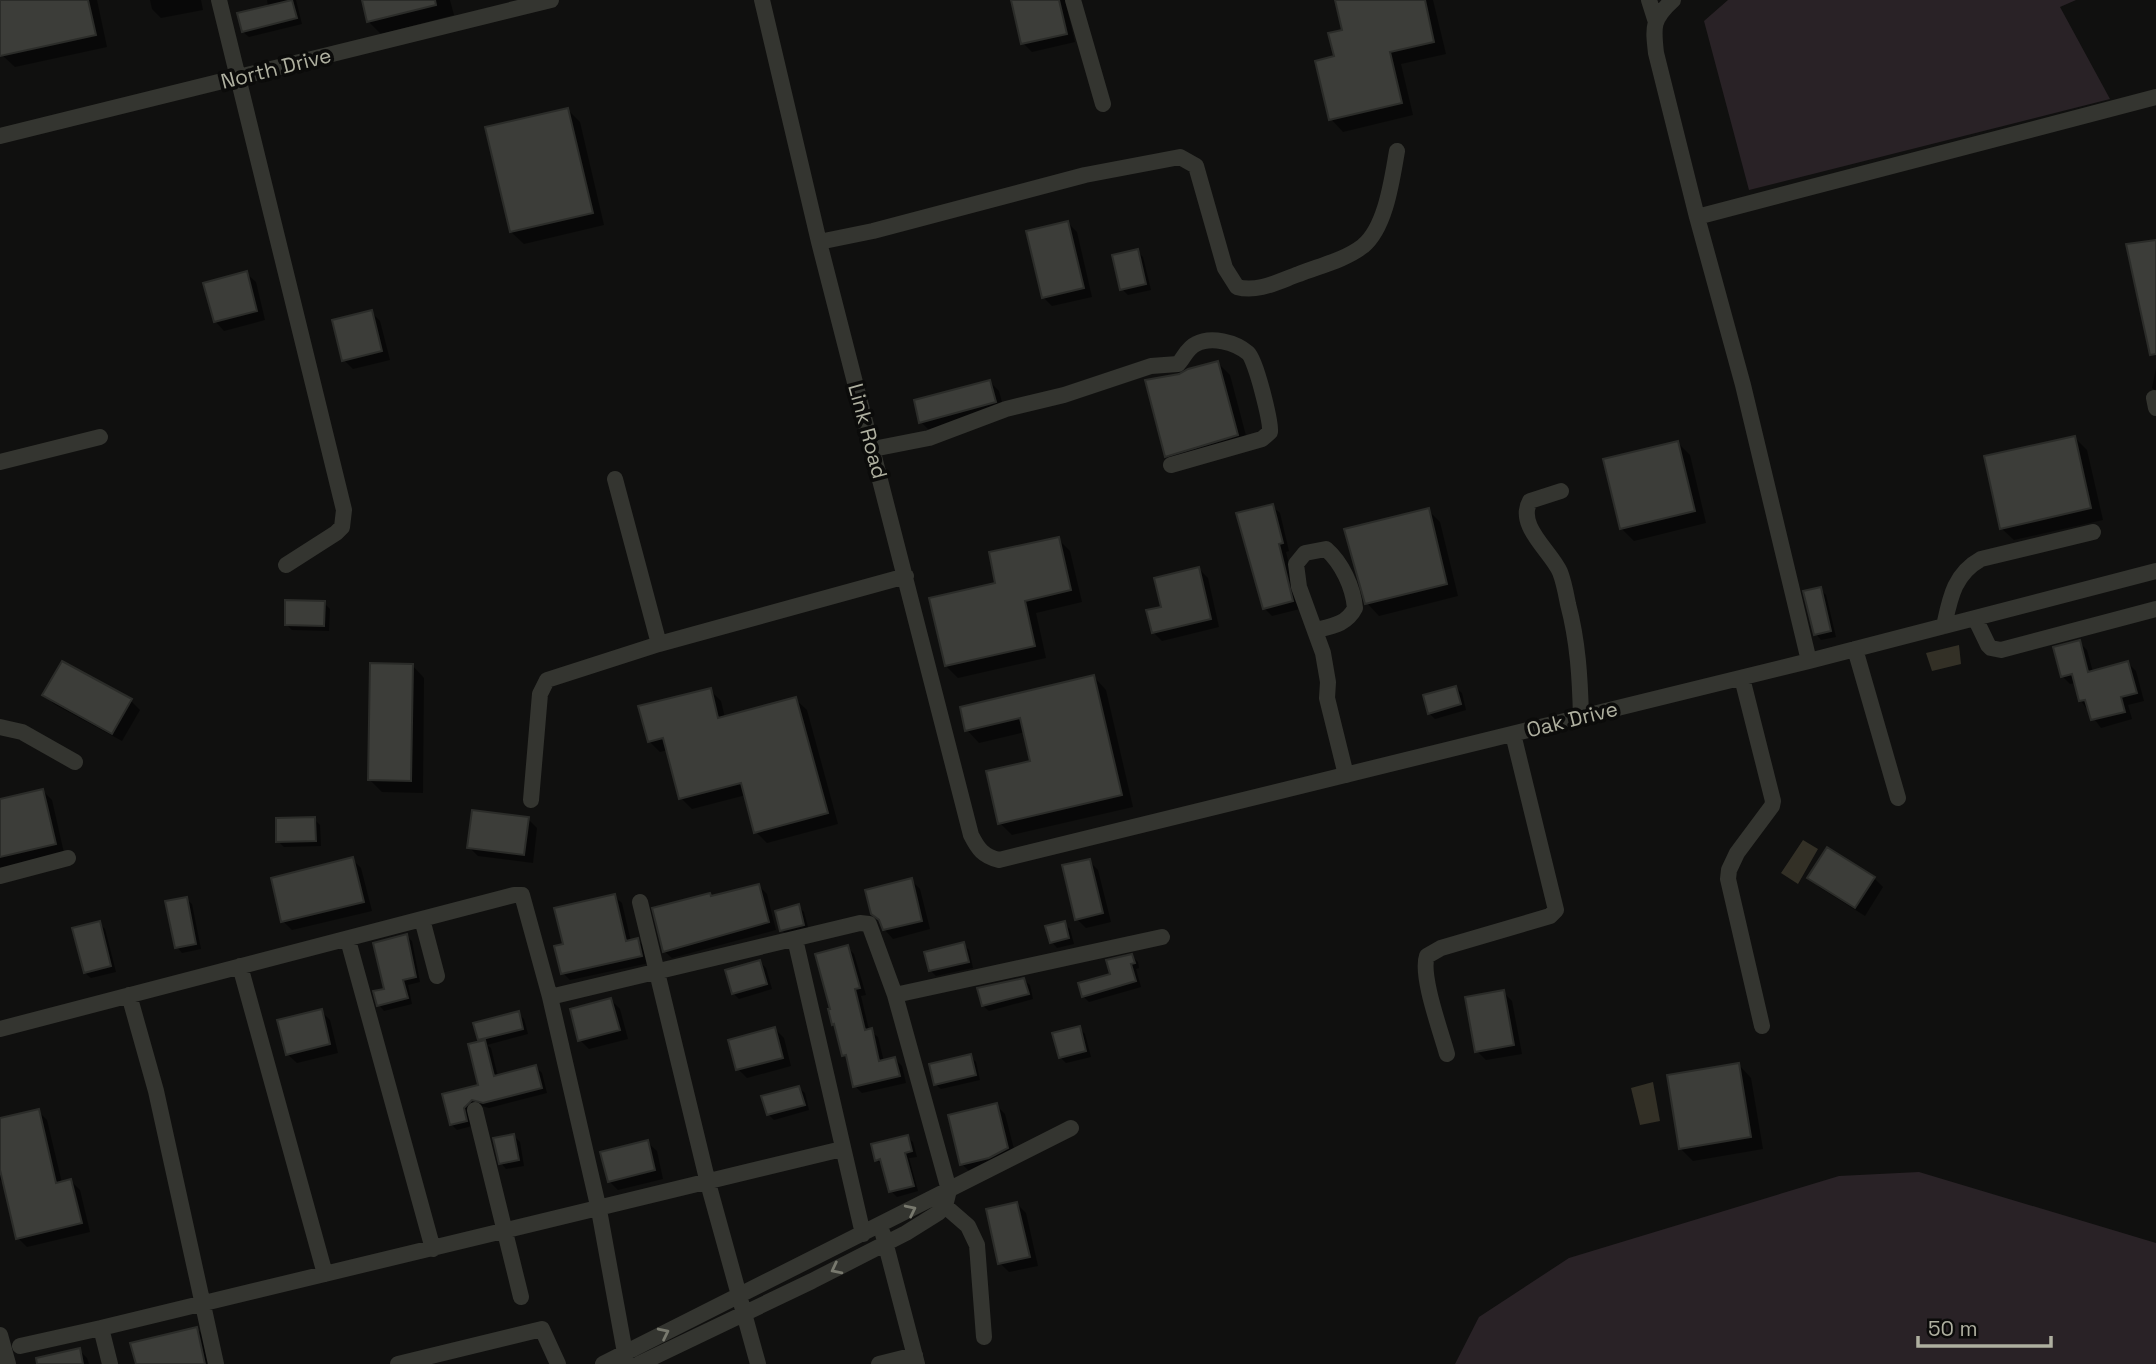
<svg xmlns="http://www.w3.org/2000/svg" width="2156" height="1364" font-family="'Space Grotesk',sans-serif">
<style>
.green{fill:#292226}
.water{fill:#333026}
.shadow{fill:#0007}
.building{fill:#3c3d39;stroke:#2b2c29;stroke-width:2}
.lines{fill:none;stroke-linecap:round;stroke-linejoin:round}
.minor{stroke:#343530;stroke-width:16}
.oneway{stroke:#78796e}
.labels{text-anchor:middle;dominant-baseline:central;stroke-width:7;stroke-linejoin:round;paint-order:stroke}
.street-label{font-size:21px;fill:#afb0a0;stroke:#0b0b0a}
</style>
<rect width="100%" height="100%" fill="#10100f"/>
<path class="green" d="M1728,0H2076L2060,7L2110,99L1749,190L1704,21Z
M1919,1172L2156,1243V1364H1455L1479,1317L1569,1258L1839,1176Z"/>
<path class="water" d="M1959,645L1961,664L1932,671L1926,653Z
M1803,840L1818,849L1798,884L1781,873Z
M1653,1082L1660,1121L1640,1125L1631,1088Z"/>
<path class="shadow" d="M0,0H97L107,47L15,67L2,55L0,44Z
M150,0H201L203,10L161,18L152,9Z
M267,0H296L302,24L249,37L243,32L268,7Z
M363,0H450L454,15L381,34L369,22Z
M1013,0H1065L1075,42L1032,52L1023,43Z
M1341,0H1433L1446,54L1401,64L1413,115L1343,132L1331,119L1336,58L1344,31Z
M568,110L580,122L604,225L524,244L511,232Z
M1068,223L1077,232L1092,297L1052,306L1043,297Z
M1137,251L1143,257L1151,290L1128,295L1122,289Z
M246,273L256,282L265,320L224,331L215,321Z
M371,312L380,321L390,360L353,369L344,360Z
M1218,363L1230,375L1249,447L1179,468L1167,456L1179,376Z
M2156,368V391L2152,388Z
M990,382L999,391L1004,410L930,431L921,422Z
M2075,438L2087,450L2103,520L2014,540L2001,528Z
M1678,443L1690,455L1706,523L1634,541L1621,528Z
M1272,506L1280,513L1289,551L1286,552L1300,609L1272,616L1264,608Z
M1428,510L1440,522L1458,596L1379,616L1367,603Z
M1058,539L1070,551L1082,602L1036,613L1046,658L958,678L946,666L998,585Z
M1199,569L1208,578L1219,627L1162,641L1153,632L1163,608Z
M1820,589L1826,595L1836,637L1821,640L1816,634Z
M324,603L330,609L329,631L292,630L286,624Z
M2079,642L2087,650L2093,672L2128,663L2136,671L2144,701L2128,705L2132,719L2101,728L2081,701L2076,683L2070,684L2062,676Z
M412,665L424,678L423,793L382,792L370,780Z
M1094,677L1106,690L1133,807L1012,835L1000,823L1032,762L1025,732L979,743L967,730Z
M1456,688L1462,693L1466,710L1435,719L1429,713Z
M710,690L721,701L725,718L795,699L807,710L838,824L767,843L756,832L746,795L692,809L681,798L668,750L660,752L649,741Z
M45,695L131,701L140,710L122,741L54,704Z
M43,791L52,800L64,853L0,868V801Z
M314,819L320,825L321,846L284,847L278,841Z
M528,819L537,828L533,863L478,856L469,847Z
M352,859L361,868L372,911L292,930L283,921Z
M1089,861L1098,870L1111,922L1086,928L1077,919Z
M1810,878H1874L1883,887L1865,916L1819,887Z
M911,880L920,889L930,929L893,939L884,929Z
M759,886L767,894L776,930L672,958L664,951L712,898Z
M614,896L622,903L631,942L637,940L645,947L649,963L570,980L563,973L565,946Z
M186,899L192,904L201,949L182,953L177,947Z
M798,906L804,912L809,931L788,936L782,930Z
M99,923L105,929L116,972L91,978L85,973Z
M1064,923L1070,929L1074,944L1057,948L1052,942Z
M406,936L412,941L420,982L408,985L412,1004L384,1011L379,1005Z
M963,944L969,950L973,968L936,976L931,971Z
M847,947L854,954L866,995L861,996L869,1030L878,1037L884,1062L895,1059L902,1066L906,1083L862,1093L855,1086L849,1060L844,1055L837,1028L833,1024Z
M1132,956L1138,962L1139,968L1136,969L1141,987L1089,1002L1083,996L1112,975Z
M760,962L766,968L772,989L739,999L733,993Z
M1024,980L1030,985L1033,999L989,1011L983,1006Z
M1503,992L1512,1001L1522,1054L1486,1060L1477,1051Z
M610,999L620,1009L628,1039L589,1049L580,1040Z
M321,1011L330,1020L338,1053L297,1063L287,1054Z
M518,1013L524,1019L528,1034L487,1045L491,1048L498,1077L536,1067L542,1073L547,1093L489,1108L478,1105L472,1126L457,1130L451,1124L480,1086L482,1043L479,1040Z
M1079,1028L1085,1034L1091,1057L1066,1063L1060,1057Z
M775,1029L784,1038L791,1066L747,1078L738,1069Z
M970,1056L976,1062L980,1080L941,1089L935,1084Z
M1739,1065L1751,1078L1763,1149L1693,1161L1680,1148Z
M799,1088L805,1093L809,1110L774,1120L768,1114Z
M996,1105L1005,1114L1016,1157L971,1173L962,1164Z
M38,1111L47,1120L62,1183L71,1181L80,1190L90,1232L27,1247L18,1238L6,1185L0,1180V1120Z
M514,1136L520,1142L524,1166L506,1169L501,1163Z
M907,1137L913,1142L917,1157L909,1158L918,1191L897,1197L891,1191L882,1165L877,1160Z
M647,1142L657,1151L663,1179L618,1190L609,1181Z
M1017,1204L1026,1213L1038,1266L1009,1272L1000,1263Z
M196,1328L205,1337L211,1364H137Z
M79,1350L87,1358L89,1364H43Z"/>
<path class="building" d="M0,0H88L96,35L0,56Z
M292,0L297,18L242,32L237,13Z
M362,0H435L436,5L367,22Z
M1011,0H1059L1067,34L1021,44Z
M1335,0H1425L1434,42L1390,52L1402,103L1329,120L1315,61L1334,56L1328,33L1342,30Z
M568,108L593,213L510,232L485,127Z
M1068,221L1084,288L1042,298L1026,231Z
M2156,240V354L2150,355L2126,244Z
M1138,249L1146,284L1120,290L1112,255Z
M247,271L257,311L214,322L203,283Z
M372,310L382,351L342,361L332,320Z
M1218,361L1238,435L1165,457L1145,380L1179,374L1188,369Z
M990,380L996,402L919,423L914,400Z
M2075,436L2091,508L2000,529L1984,456Z
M1678,441L1695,511L1620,529L1603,459Z
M1273,504L1283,543L1279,544L1293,601L1263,609L1236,513Z
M1429,508L1447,584L1365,604L1344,529Z
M1059,537L1071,590L1025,601L1035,646L945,666L929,598L995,583L989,552Z
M1199,567L1211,619L1152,633L1146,610L1161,607L1154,578Z
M1821,587L1831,631L1814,635L1803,591Z
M285,600L325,601L324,626L285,625Z
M2080,640L2088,672L2128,661L2137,693L2121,697L2125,712L2091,720L2085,700L2079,701L2072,674L2061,677L2053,647Z
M62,661L132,699L112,734L42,695Z
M370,663L413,664L411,781L368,780Z
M1094,675L1122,795L998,824L986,771L1030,761L1020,718L965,731L960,707Z
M1456,686L1461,704L1428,714L1423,695Z
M711,688L718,718L796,697L828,813L754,833L741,783L679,799L663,738L648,742L638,706Z
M43,789L56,844L0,857V799Z
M472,810L529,817L524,855L467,848Z
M315,817L316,841L276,842V818Z
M1827,847L1875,877L1855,908L1807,878Z
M353,857L364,902L281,922L271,878Z
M1090,859L1103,913L1075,920L1062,865Z
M912,878L922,921L883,930L879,920L871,914L865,890Z
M759,884L769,922L663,952L652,908L710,893L711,896Z
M615,894L626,941L638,938L642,956L561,974L554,946L563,944L554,908Z
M187,897L196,944L175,948L165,901Z
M799,904L804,925L780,931L775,911Z
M100,921L111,966L84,973L72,928Z
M1065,921L1069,938L1050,943L1045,926Z
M407,934L416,977L403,980L408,998L377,1006L373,991L384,989L373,943Z
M964,942L969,962L929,971L924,952Z
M848,945L860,988L855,989L865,1030L872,1028L879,1061L895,1057L900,1076L853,1087L846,1055L842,1056L834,1024L832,1025L828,1009H830L815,954Z
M1132,954L1135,963L1131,964L1136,981L1082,997L1078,983L1110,974L1106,960Z
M760,960L767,984L732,994L725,970Z
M1024,978L1029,994L982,1006L977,988Z
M1504,990L1514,1045L1475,1052L1465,997Z
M611,998L620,1030L578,1041L570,1009Z
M322,1009L330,1044L286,1055L277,1020Z
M519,1011L523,1029L478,1040L473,1023Z
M1080,1026L1086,1051L1059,1058L1052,1033Z
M775,1027L783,1058L736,1070L728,1040Z
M485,1040L494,1076L536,1065L542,1088L483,1103L472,1100L464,1108L467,1121L450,1125L442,1094L478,1085L468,1044Z
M971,1054L976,1075L934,1085L929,1064Z
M1739,1063L1751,1137L1679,1149L1667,1075Z
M799,1086L805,1105L767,1115L761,1096Z
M997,1103L1008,1148L989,1158L960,1165L948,1115Z
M39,1109L56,1183L71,1179L82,1223L16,1239L0,1170V1118Z
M514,1134L519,1160L499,1164L493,1138Z
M908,1135L912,1151L905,1153L914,1186L889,1192L880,1159L875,1161L871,1144Z
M648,1140L655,1170L608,1182L600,1152Z
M1017,1202L1030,1257L998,1264L986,1209Z
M197,1327L205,1364H136L130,1343Z
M80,1348L83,1364H37L36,1358Z"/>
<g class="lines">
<path class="minor" d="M219,0L344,510L342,527L336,533L286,565
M762,0L819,242L971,835C978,849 983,856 999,860L1809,661L2156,571
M1073,0L1103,104
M1649,0L1655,19
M1673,0C1652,19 1653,27 1656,53L1697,217L1743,385L1809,661
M0,136L551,0
M1697,217L2156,97
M819,242L873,231L1085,175L1180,157L1196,166L1225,268L1237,287C1258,293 1279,281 1299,274C1319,266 1345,260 1363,246C1386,227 1392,179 1397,151
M2154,398L2156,408
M873,449L929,438L1006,409L1064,395L1151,366L1178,364C1184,358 1187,348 1196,344C1211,336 1235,342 1248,353C1256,360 1271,422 1270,432L1262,439L1171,465
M0,462L100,437
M615,479L659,644
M1561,491L1530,501C1516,526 1551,551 1560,572C1564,582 1566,594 1568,604C1578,642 1580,678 1581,717
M1975,618L1988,645L1991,648L2001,650L2156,609
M1944,626C1950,598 1954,574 1981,559L2093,532
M1316,630C1333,626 1347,624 1355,608C1353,587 1342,563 1326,549L1305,553L1296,564L1299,587L1323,653L1328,682L1327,698L1346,775
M1855,649L1898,798
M1742,678L1773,801L1772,806L1737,853L1729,870L1728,879L1762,1026
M0,727L22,732L75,762
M531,800L540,694L547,680L659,644L906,576
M0,876L68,858
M640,902L708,1183L758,1364
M422,919L437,976
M795,939L863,1234
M348,940L433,1249
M240,966L325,1274
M129,995L156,1091L216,1364
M895,995L1162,937
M550,997L860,923L869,924L895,995L949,1190L945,1206L938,1213L906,1233L812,1281L639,1364
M0,1029L514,895H522L550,997L599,1210L627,1364
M1447,1054C1441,1032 1420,975 1427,956L1441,948L1550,916L1556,910L1513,734
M475,1110L521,1297
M945,1206L968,1226L977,1245L984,1337
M883,1234L917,1364
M101,1328L842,1149
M0,1335L8,1364
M20,1346L101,1328L110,1364
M398,1364L542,1329L558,1364
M603,1364L1071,1128
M879,1364L915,1355"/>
</g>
<defs><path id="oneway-chevron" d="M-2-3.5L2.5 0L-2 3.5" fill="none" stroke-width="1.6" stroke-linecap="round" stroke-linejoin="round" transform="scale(1.75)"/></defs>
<g class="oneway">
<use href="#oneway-chevron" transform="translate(911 1210) rotate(-26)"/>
<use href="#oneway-chevron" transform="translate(836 1269) rotate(153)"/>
<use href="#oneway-chevron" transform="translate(664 1333) rotate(-26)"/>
</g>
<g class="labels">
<g class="street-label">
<text transform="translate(276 68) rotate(-14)">North Drive</text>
<text transform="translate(868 431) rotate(75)">Link Road</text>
<text transform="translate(1572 719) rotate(-14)">Oak Drive</text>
</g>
</g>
<path d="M1918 1336v10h133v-10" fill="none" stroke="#afb0a0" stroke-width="3.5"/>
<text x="1928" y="1336" font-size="21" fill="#afb0a0" stroke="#0b0b0a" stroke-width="5" paint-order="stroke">50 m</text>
</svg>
